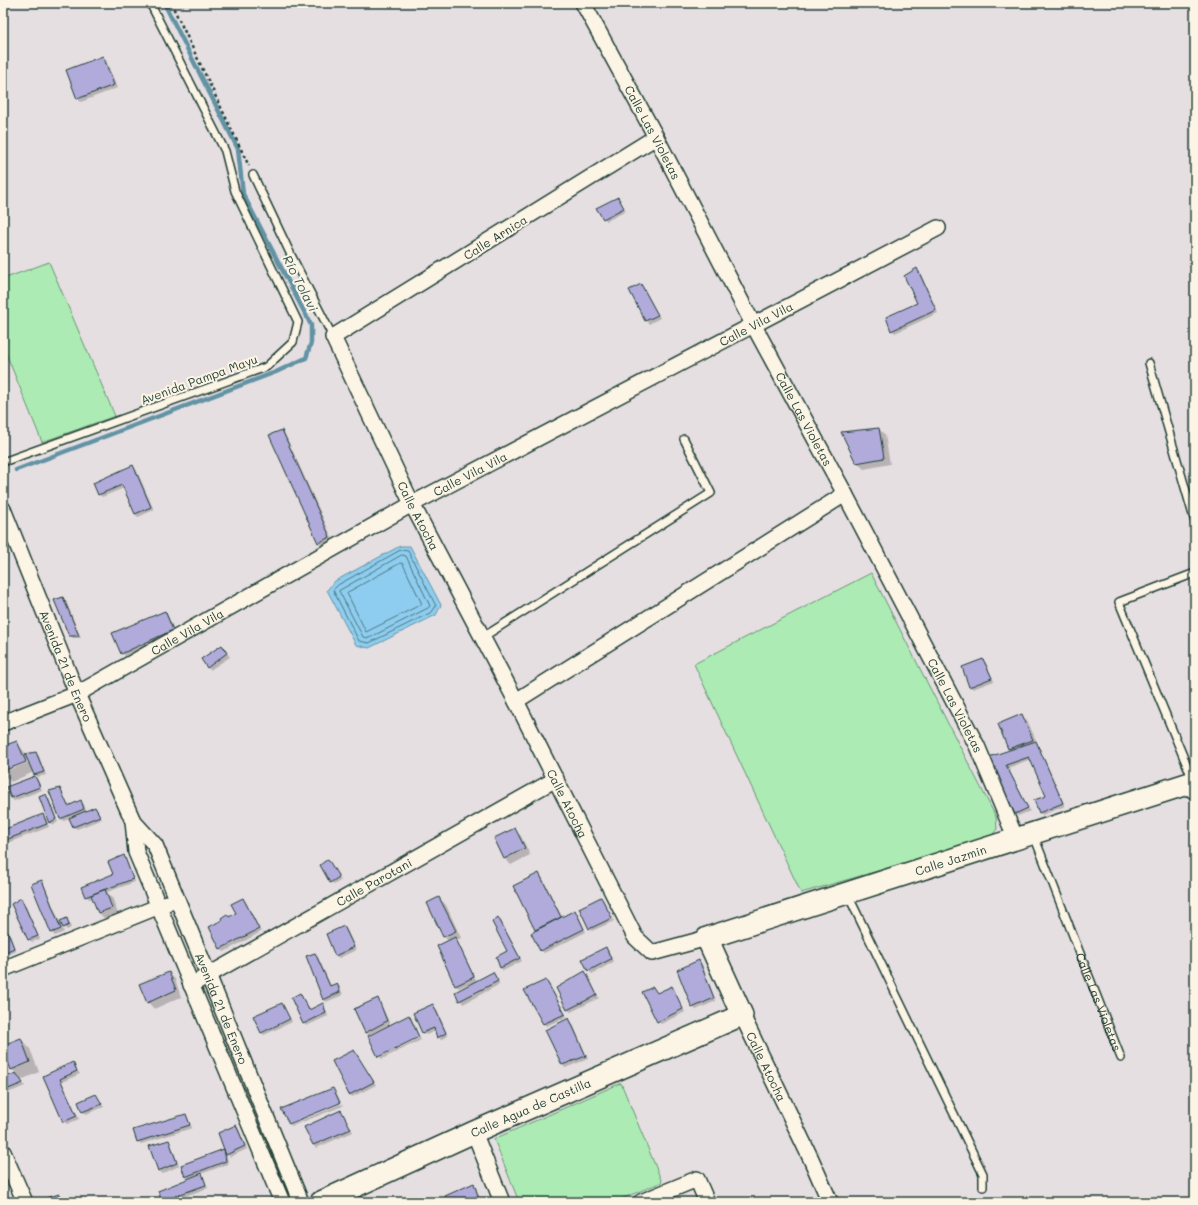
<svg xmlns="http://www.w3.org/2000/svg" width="1198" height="1205" font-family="Mali,sans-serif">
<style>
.green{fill:#acebb3;stroke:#669474}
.water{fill:#8ecdef;stroke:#6293a4}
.shadow{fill:#0003;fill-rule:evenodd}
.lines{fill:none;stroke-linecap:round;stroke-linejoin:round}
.shore{stroke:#4b777f;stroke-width:1}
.stream{stroke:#6293a4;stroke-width:4.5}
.building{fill:#b1abdc;stroke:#1f3d34}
.lane-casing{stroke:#1f3d34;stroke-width:10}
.street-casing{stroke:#1f3d34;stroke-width:18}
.secondary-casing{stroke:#1f3d34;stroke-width:24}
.path{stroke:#1f3d34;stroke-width:2.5;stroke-dasharray:3 3;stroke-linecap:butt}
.lane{stroke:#fcf5e5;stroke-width:7}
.street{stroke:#fcf5e5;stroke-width:15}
.secondary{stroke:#fcf5e5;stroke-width:21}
.labels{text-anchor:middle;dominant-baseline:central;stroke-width:4;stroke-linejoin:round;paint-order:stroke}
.street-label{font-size:12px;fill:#1f3d34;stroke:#fcf5e5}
.water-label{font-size:13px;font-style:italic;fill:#355a59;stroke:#fcf5e5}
</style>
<rect width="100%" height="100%" fill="#e6dfe2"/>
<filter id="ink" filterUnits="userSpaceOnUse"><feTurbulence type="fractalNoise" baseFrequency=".025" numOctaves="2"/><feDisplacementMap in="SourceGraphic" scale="8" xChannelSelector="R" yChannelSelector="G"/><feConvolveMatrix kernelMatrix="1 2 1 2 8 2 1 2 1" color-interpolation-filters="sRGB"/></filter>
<g filter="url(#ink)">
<path class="green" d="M49,262L115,416L42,442L3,346V279Z
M871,573L996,817L997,829L989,839L801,893L694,664Z
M621,1083L662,1182L614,1202H519L494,1139Z"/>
<path class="water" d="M400,546H410L441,605L436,615L369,648L356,645L327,590L335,581Z"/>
<path class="shadow" d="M103,58L106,60L117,88L81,102L78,99Z
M617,198L626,211L607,221L604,218Z
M917,270L920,272L938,313L895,333L892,330L918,303Z
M641,285L644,288L660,318L649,324L646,321L631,291Z
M879,429L885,435L890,464L864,469L857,463Z
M282,431L285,434L333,540L321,545L318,542Z
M133,466L136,469L154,510L138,517L135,514L124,488L102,497L99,494Z
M63,598L66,601L81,638H73L70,635Z
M165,612L168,615L175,633L125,656L122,653Z
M224,649L230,657L210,670L207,667Z
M983,660L986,663L994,681L973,689L970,686Z
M1022,715L1028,722L1065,806L1042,815L1040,812L1047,797L1031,759L1008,768L1030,811L1018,816L1016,813L988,758L1011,751L1009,749Z
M16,742L27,755L36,753L39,756L46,775L38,777L34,772L11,782L3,774V747ZM30,759L31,761L4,772V770Z
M35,777L38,780L42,790L14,801L11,798Z
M59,789L62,792L69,807L81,802L84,804L86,811L95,808L98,811L102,819L77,829L74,827L71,818L64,821L61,818Z
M46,795L49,798L58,822L53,825L50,822Z
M43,815L46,818L49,827L5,844L3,842V831Z
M514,829L521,836L530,855L511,865L505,859L495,839Z
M124,856L126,859L135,882L107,892L112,897L118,914L105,919L99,913L93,898L89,899L86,896L115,875Z
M328,860L341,880L334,885L321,865Z
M539,874L542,877L562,917L575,911L578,914L586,932L544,953L541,950L537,931L514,886Z
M42,881L44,884L64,932L55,936L52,933L33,885Z
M439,898L446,905L461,938L457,940L477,982L493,973L500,984L463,1004L456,993L472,984L471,983L459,988L456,986L438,947L449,941L444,937L428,904Z
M601,898L604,901L614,921L592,931L589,928Z
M243,899L246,902L261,932L224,952L221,949L210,928L237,914Z
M21,900L24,902L40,939L32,942L29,939Z
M498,918L501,921L522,961L503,971L501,968L497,957L509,952Z
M66,919L69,922L71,928L67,930L63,926Z
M344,927L347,930L356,950L339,958L336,956L327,935Z
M7,933L10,936L16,951L3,957V935Z
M606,949L609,951L613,962L592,974L589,971L583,959Z
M315,954L318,957L331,986L337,984L340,987L343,995L326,1002L324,999Z
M699,961L702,964L716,1001L696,1010L693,1007Z
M585,972L588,975L599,998L571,1012L568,1010L557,988Z
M168,973L175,979L181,997L154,1009L148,1002Z
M546,981L549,984L567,1017L546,1026L544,1023Z
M672,988L674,990L685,1012L661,1024L658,1021L657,994Z
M300,994L310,1010L322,1004L325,1007L328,1016L306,1026L304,1023Z
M377,999L380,1002L390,1024L368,1035L365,1032Z
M433,1005L436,1008L448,1036L441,1040L438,1037L436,1031L426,1035L423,1033Z
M409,1016L412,1019L419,1036L379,1055Z
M291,1019L292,1022L264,1035L262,1033Z
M569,1019L572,1022L588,1059L565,1068L563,1065L546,1031Z
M420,1038L421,1040L382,1059L380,1057Z
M21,1039L30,1049L39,1072L21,1080L25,1086L3,1095V1079L16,1074L12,1069L3,1046Z
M354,1051L376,1085L352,1097L350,1094Z
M73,1064L80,1074L62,1082L79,1119L67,1124L64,1121L45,1076Z
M333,1089L336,1092L341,1102L289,1123Z
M96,1096L104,1107L86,1114L83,1111Z
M341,1104L343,1106L292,1126L290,1125Z
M340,1111L343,1114L353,1132L316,1148L313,1145Z
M185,1115L188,1118L192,1128L141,1144L138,1141Z
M236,1126L239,1129L247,1149L230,1157L227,1154L228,1164L201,1174L204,1178L208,1188L177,1199L178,1202H164L189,1179L186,1176L183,1165L226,1150Z
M168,1141L171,1144L179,1166L162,1174L159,1171L150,1147Z
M474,1184L476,1187L480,1199L473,1202H448Z"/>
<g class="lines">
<path class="shore" d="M401,550L408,551L436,606L432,612L369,643L359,641L333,590L338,585Z
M402,555L406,556L430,606L428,608L369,638L363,637L339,591Z
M401,563L403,564L422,604L366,632L347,593Z"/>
<path class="stream" d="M16,470L276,372L306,358L311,343V325L243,194L238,149L164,3"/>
</g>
<path class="building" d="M103,56L114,85L77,99L66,70Z
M618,197L624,208L603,219L596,208Z
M917,268L936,310L891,331L886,317L917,303L904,276Z
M641,284L658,315L645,321L629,290Z
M879,428L884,458L856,463L841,432Z
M282,430L330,537L318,543L269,435Z
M133,465L151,507L135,514L122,485L98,495L93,483Z
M63,597L79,636H69L54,600Z
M165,611L173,630L121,654L112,633Z
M222,645L227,653L207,668L201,659Z
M983,659L992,678L969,687L962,667Z
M1022,714L1033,740L1008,749L998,724Z
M17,741L26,762L3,771V746Z
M1036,741L1063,803L1039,813L1034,800L1046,796L1029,757L1006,765L1028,808L1015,814L986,758Z
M36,752L44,772L34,775L25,754Z
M35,776L40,787L11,798L6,787Z
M60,788L68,806L81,800L84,809L60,819L49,791Z
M46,794L56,819L49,823L39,797Z
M95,807L100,816L73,827L69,818Z
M43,814L47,824L3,841V830Z
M515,828L525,848L504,859L494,838Z
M124,855L133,879L85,897L81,887L113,874L108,862Z
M328,859L339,877L330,883L320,865Z
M539,873L561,917L535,930L513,886Z
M42,880L61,929L51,933L31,884Z
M105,889L112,908L98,913L91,895Z
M439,897L456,931L443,937L427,903Z
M601,897L612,918L589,929L579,908Z
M21,898L38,936L28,940L11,904Z
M243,898L259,929L220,949L209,927L222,920L221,918L227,914L229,917L236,913L231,904Z
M575,910L584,929L540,951L531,933Z
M498,917L520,958L500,968L496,957L507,951L492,922Z
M67,918L69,925L63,928L60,921Z
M344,926L354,947L335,956L326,934Z
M8,932L14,948L3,953V934Z
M455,937L474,977L455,986L437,946Z
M606,947L611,959L588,971L582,959Z
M315,953L330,986L337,983L340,992L323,1000L306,956Z
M699,960L714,998L692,1008L677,970Z
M585,971L597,995L567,1010L556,988Z
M169,972L176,990L147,1003L139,984Z
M493,972L498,981L459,1001L455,992Z
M546,980L565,1014L543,1024L524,990Z
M672,986L683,1009L657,1022L642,992L653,987L657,993Z
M300,993L309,1010L323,1003L326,1013L303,1024L291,998Z
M378,998L387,1021L365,1033L354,1009Z
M282,1003L290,1019L261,1033L253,1016Z
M433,1004L446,1033L437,1038L434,1028L422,1033L413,1013Z
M409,1015L419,1037L378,1057L368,1036Z
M569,1018L586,1056L562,1065L545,1030Z
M21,1038L30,1062L11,1070L3,1049V1045Z
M354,1050L374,1082L349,1095L332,1061Z
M73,1062L77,1071L60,1079L77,1116L63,1122L43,1076Z
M16,1073L23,1083L3,1091V1078Z
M333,1088L340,1103L289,1124L281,1109Z
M96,1094L102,1104L82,1112L78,1102Z
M341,1110L351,1129L313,1145L304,1127Z
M186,1114L190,1125L137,1142L133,1130Z
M236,1125L245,1146L226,1155L218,1133Z
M169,1140L177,1163L158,1171L149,1146Z
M224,1149L226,1161L185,1177L181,1165Z
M202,1173L206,1185L175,1196L177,1202H162L158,1191Z
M474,1183L478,1196L463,1202H447L445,1196Z
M59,1194L62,1202H47L46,1198Z"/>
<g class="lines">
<g class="lane-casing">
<g id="lane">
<path d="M253,175L291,255L333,337"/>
<path d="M1149,363L1195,522"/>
<path d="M3,462L266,367L293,342L298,322L235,191L225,151L150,3"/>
<path d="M483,637L711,493L684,439"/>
<path d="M1193,780L1119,602L1195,573"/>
<path id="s1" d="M1034,836L1121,1058"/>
<path d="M848,895L983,1174V1187"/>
</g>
</g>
<g class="street-casing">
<g id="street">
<path id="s2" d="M583,3L656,137L754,326L845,494L977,746L1016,839"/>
<path id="s3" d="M656,137L333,337L412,504L516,701L635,937L652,953L707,938"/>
<path id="s4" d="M3,509L77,694L133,821L136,852L282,1202"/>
<path d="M516,701L845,494"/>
<path id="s5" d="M3,723L77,694L412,504L938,228"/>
<path id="s6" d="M133,821L155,845L301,1202"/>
<path d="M3,969L167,903"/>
<path id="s7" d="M191,985L556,779"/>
<path id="s8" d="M742,1015L811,1159L830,1202"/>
<path d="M474,1132L502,1202"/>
<path d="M3,1152L25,1202"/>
<path d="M641,1202L697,1179L707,1202"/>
</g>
</g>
<g class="secondary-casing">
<g id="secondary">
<path id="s9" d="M321,1202L474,1132L742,1015L707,938L1193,782L1195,788"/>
</g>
</g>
<path class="path" d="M171,3L249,166"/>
<use href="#lane" class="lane"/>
<use href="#street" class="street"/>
<use href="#secondary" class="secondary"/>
</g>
</g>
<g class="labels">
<g class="street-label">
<text stroke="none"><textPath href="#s2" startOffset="147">Calle Las Violetas</textPath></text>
<text transform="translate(495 237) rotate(-32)">Calle Arnica</text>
<text stroke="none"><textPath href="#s5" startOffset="853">Calle Vila Vila</textPath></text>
<text transform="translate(199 379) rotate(-20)">Avenida Pampa Mayu</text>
<text stroke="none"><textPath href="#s2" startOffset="471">Calle Las Violetas</textPath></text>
<text stroke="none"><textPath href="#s5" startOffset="530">Calle Vila Vila</textPath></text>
<text stroke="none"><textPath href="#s3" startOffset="578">Calle Atocha</textPath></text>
<text stroke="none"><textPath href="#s5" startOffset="206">Calle Vila Vila</textPath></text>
<text stroke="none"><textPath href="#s4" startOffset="169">Avenida 21 de Enero</textPath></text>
<text stroke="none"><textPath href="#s2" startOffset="795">Calle Las Violetas</textPath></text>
<text stroke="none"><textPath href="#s3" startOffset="902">Calle Atocha</textPath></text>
<text stroke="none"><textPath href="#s9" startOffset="801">Calle Jazmin</textPath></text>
<text stroke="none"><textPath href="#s7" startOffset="210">Calle Parotani</textPath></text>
<text stroke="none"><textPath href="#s1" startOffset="178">Calle Las Violetas</textPath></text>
<text stroke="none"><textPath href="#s6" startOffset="209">Avenida 21 de Enero</textPath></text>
<text stroke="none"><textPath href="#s8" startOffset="57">Calle Atocha</textPath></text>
<text stroke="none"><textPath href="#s9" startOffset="230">Calle Agua de Castilla</textPath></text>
</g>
<g class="water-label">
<text transform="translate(301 283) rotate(63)">Río Tolavi</text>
</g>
</g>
<rect width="1198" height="1205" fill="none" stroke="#fcf5e5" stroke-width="16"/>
<rect x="8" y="8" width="1182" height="1189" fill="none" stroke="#1f3d34" stroke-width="1.5" filter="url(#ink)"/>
</svg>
